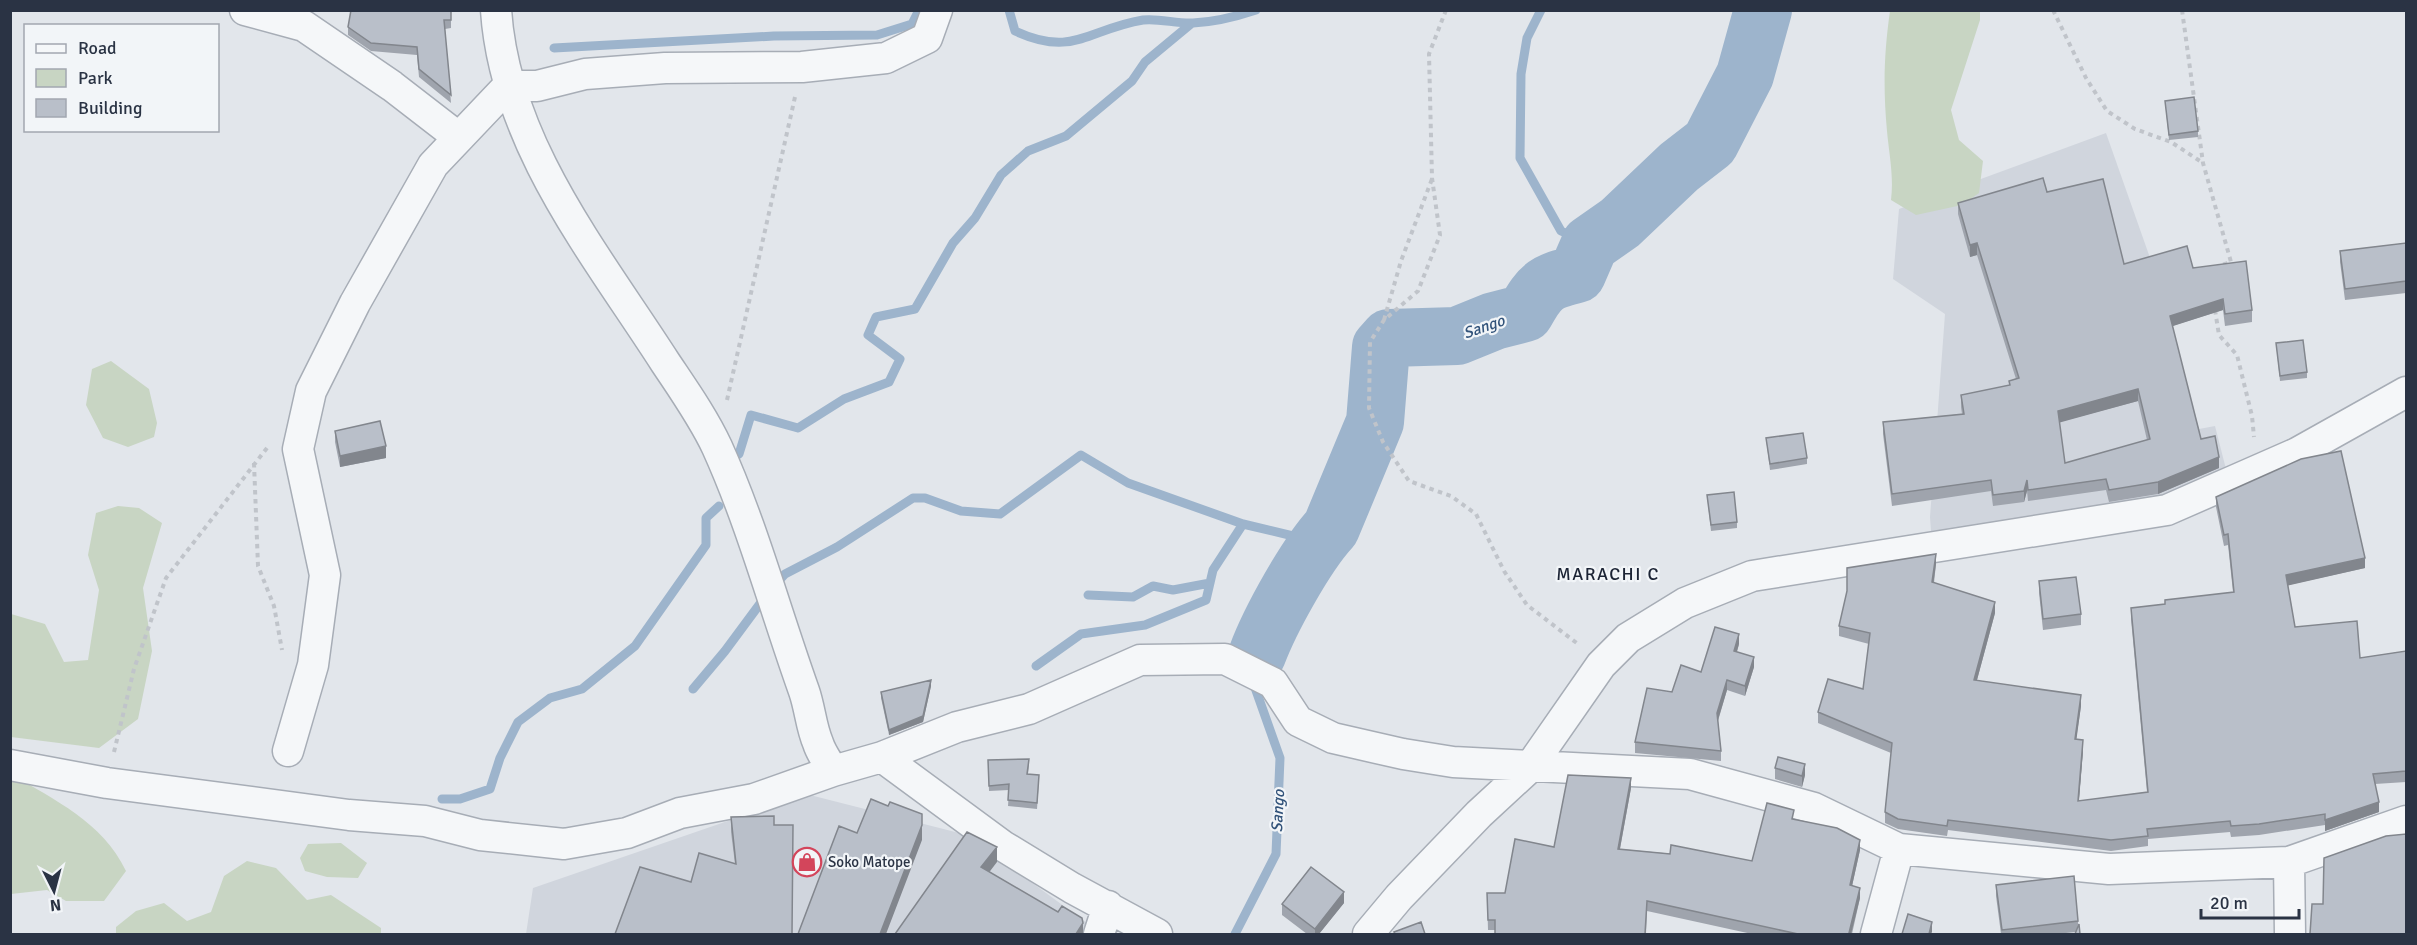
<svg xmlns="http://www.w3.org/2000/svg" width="2417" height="945" font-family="Signika,sans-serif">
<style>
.built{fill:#d0d5dd}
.green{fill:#c8d5c3}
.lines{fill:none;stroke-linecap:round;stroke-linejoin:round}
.stream{stroke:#9db4cc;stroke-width:9}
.river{stroke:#9db4cc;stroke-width:58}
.street-casing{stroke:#a7adb6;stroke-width:33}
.path{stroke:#c0c4ca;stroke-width:4;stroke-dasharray:4.5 4.5;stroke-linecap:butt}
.street{stroke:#f5f7f9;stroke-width:30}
.wall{fill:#9fa4ad;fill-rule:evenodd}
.shaded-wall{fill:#82868d}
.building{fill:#b9bfc9;stroke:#82868d;stroke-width:1.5;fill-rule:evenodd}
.labels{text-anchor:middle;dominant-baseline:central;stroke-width:4.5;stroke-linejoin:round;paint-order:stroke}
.poi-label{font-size:15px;fill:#2a3344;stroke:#f2f5f8;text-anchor:start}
.water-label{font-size:16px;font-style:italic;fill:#32537a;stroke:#f2f5f8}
.quarter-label{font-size:18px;letter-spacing:1.5px;fill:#1c2435;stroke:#f2f5f8}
</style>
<rect width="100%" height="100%" fill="#e2e6eb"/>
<path class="built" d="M2106,133L2161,289L2199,429L2215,426L2227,473L2163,500L2097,517L1931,531L1930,517L1945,314L1893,279L1899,209Z
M806,794L967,835L1102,934H526L533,888Z"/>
<path class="green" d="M1890,11H1980V20L1951,110L1959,140L1983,161L1979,193L1962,205L1916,215L1891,200C1894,176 1889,154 1887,131C1883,88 1884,53 1890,11Z
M111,361L149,389L157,423L154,437L128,447L103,438L86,405L92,369Z
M118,506L139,508L162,523L143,588L152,651L138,719L99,748L11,737V614L45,624L64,662L88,660L99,590L88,555L96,513Z
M10,773C55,801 102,821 126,871L104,901H66L47,890L11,894Z
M341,843L367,863L358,878L327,877L305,871L300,858L308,844Z
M247,861L276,868L307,900L331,895L381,928V934H116V927L136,911L164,903L187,921L211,912L224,876Z"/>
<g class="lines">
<path class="stream" d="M1009,10L1015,31C1074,58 1088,29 1143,20C1159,18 1177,24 1193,23C1215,22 1235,17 1256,10
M1541,10L1527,38L1521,74L1520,158L1561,231L1590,244
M554,48L774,36L877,35L912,24L919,10
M739,454L751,415L798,428L844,399L889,382L900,359L868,335L876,317L915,309L953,243L975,218L1001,175L1028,151L1066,136L1132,81L1145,62L1192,23
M774,586L785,574L837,547L913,498H925L961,511L1000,514L1081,455L1128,483L1243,524
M1088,595L1133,597L1153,586L1173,590L1210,583
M1036,666L1081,634L1145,625L1206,600L1213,570L1243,524L1318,542
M693,689L725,651L765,597
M442,799H460L490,789L500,758L518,722L550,698L582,689L635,646L706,545V518L719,506
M1235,934L1276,854L1280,758L1253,682"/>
<path class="river" d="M1257,655C1270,620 1306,555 1331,528L1375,422L1381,347L1389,338L1457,336L1494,321L1525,313C1541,284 1546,282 1577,274L1590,244L1620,223L1679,167L1710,143L1745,75L1763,10"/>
<g class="street-casing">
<path id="street" d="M245,10L304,26L392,86L458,137
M288,751L313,665L325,575L298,449L311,391L355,303L433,165L508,86H537L585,74L665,68L802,67L886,58L927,38L937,10
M10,765L107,783L349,815L425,821L480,835L564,844L627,833L680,813L754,799L833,771C828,762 821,753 818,743C811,727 810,708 804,691C775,610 752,524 717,447C703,417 683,389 665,362C595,253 505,144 496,10
M833,771L882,757
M2289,862L2290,934
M1099,934L1108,906
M1157,934L1072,888L1003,846L882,757L957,727L1029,709L1140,660L1225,659L1273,683L1298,721L1333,738L1403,754L1453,762L1690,774L1814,808L1899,849L2109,869L2289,862L2406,821
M1368,934L1399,897L1479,814L1530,767L1601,665L1628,638L1685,603L1752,576L2167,510L2297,453L2406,392
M1876,934L1899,849"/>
</g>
<path class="path" d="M1446,10L1429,54L1432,178L1440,235L1418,291L1384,320L1370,342L1369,408L1383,442L1409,481L1451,496L1476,514L1504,571L1527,605L1578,644
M2053,10L2086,78L2107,111L2135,129L2171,142L2203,163
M2182,10L2203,163L2231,262L2218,266
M2215,310L2219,335L2237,355L2252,416L2254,437
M1384,320L1401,261L1432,179
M727,400L795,97
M254,463L258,566L274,606L282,650
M114,752L134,669L166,578L267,448"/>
<use href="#street" class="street"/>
</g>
<path class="wall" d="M451,10V28L445,29L451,103L419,77L417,55L371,51L348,35V27Z
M2165,101L2198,131V137L2169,140Z
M2047,192L2124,264L2193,268L2252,310V322L2225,326L2223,310L2172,326L2201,439L2219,468L2158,494L2109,502L2106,490L2028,501L2027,491L2024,502L1993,506L1991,491L1892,506L1883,434V422L1962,414L1961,407V395L2009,386V381L2016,379L1977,255L1970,257L1958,214V203ZM2138,401L2147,440L2065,463L2059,422Z
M2406,243V293L2345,300L2340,262V251Z
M2276,343L2307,372V378L2280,381Z
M335,431L386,458L340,467L335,442Z
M1766,438L1807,458V464L1770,470Z
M1707,495L1737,522V528L1711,531Z
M2216,497L2365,568L2288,585L2295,627L2360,658L2406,651V782L2375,784L2379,812L2325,831V825L2259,835L2231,837L2230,832L2148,839V846L2111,851L1948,830L1947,836L1898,829L1885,823V812L1891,753L1818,723V712L1863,689L1869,644L1839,636V626L1936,564L1934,583L1995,613L1977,680L2081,706L2076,740L2083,751L2079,801L2147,792L2131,619V608L2165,604L2233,592L2228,545L2224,546L2216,507Z
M2039,581L2081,614V625L2043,630L2039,593Z
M1739,644L1737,652L1754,667L1745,696L1727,690L1718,721L1721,751V761L1635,753V742L1672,692Z
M931,686L923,722L889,735L881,698V692Z
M988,760L1029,765L1028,774L1039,780L1037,809L1008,806L1009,790L989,791Z
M1775,768L1805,775L1802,787L1775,779Z
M1631,788L1620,849L1752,861L1794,819L1860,850L1852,886L1860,898L1852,934H1752L1647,911L1646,934H1495V930H1488L1487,893H1505L1554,847Z
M731,817L774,825L792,934L691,882L735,864L731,832Z
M1996,885L2078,921V925L2076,932L2056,934H2001L1996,896Z
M1344,903L1319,934H1307L1282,915V904Z"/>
<path class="shaded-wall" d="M1977,243V255L1970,257V245Z
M2223,299V310L2170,327V316Z
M2138,389V401L2058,423V411Z
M386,446V458L340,467V456Z
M2219,457V468L2158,494V482Z
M2027,480V491L2024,502V491Z
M1936,554V564L1932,593V582Z
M2365,558V568L2286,586V575Z
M1995,602V613L1974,691V680Z
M1739,634V644L1734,661V651Z
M1754,657V667L1745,696V686Z
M931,680V686L923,722L889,735V730Z
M1727,680V690L1717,723V713Z
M2081,695V706L2075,750V739Z
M2083,740V751L2078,811V801Z
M1805,764V775L1802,787V776Z
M1631,778V788L1618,859V849Z
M2379,802V812L2325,831V820Z
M922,825V840L886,934H880Z
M1860,840V850L1850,895V885Z
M997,847V862L981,883V867Z
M1860,888V898L1851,934H1849Z
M1344,892V903L1319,934H1315V929Z
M1932,922V932L1931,934H1929Z
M1083,923V934H1076Z"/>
<path class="building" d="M351,10H451V20H444L451,95L419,69L417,47L371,43L348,27Z
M2194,97L2198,131L2169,135L2165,101Z
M2043,178L2047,192L2103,179L2124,264L2187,246L2193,268L2246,261L2252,310L2225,314L2223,299L2170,316L2201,439L2215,436L2219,457L2158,482L2109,490L2106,479L2028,490L2027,480L2024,491L1993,495L1991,480L1892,494L1883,422L1964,414L1961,395L2010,385L2009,381L2019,378L1977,243L1970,245L1958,203ZM2138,389L2150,439L2065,463L2058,411Z
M2406,243V281L2345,289L2340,251Z
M2303,340L2307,372L2280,376L2276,343Z
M380,421L386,446L340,456L335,431Z
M1803,433L1807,458L1770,464L1766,438Z
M2341,451L2365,558L2286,575L2295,627L2357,621L2360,658L2406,651V771L2373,774L2379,802L2325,820V814L2259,824L2231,826L2230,821L2147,829L2148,836L2111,840L1948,820L1947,826L1898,819L1885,812L1892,743L1818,712L1828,679L1863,689L1870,633L1839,626L1847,591V568L1936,554L1932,582L1995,602L1974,680L2081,695L2075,739L2083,740L2078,801L2148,792L2131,608L2165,604V600L2234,592L2228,534L2224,535L2216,497L2301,459Z
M1734,492L1737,522L1711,525L1707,495Z
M2076,577L2081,614L2043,619L2039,581Z
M1715,627L1739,634L1734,651L1754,657L1745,686L1727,680L1717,713L1721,751L1635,742L1647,688L1672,692L1681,665L1701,672Z
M931,680L923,716L889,730L881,692Z
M1778,757L1805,764L1802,776L1775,768Z
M1029,759L1027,774L1039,775L1037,803L1008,800L1009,784L989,786L988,760Z
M1568,775L1631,778L1618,849L1670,854L1671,845L1752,861L1767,803L1794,810L1792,819L1837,828L1860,840L1850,885L1860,888L1849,933L1852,934H1798L1647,901L1645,934H1495V920H1488L1487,893H1505L1515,839L1554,847Z
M871,799L888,806L890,802L922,814V825L880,934H798L839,826L857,833Z
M774,816V825H793L792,934H615L640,867L691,882L699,853L736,864L731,817Z
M967,832L997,847L981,867L1058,912L1062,906L1082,918L1083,923L1076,934H895Z
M2406,834V934H2310L2312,904H2323L2324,858L2386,836Z
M1311,867L1344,892L1315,929L1282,904Z
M2074,876L2078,921L2002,930L1996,885Z
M1908,914L1932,922L1929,934H1902Z
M1421,922L1425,934H1395L1394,932Z
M2079,924L2080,934H2075Z"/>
<defs>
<g id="shop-ring" transform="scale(1.5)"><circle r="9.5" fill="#f2f5f8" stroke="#d3455b" stroke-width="1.5"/><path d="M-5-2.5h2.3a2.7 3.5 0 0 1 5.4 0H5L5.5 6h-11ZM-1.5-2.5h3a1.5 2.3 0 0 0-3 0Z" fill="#d3455b"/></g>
</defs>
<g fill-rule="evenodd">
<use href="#shop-ring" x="807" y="862"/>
</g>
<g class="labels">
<g class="poi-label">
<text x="828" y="862">Soko Matope</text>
</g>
<g class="water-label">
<text transform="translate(1484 327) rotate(-19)">Sango</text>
<text transform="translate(1278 811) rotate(-87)">Sango</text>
</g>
<g class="quarter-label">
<text x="1608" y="574">MARACHI C</text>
</g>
</g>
<rect width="2417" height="945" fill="none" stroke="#2a3344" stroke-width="24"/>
<rect x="24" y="24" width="195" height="108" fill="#f2f5f8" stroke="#a2a7b0" stroke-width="1.5"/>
<rect x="36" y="44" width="30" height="9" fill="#f5f7f9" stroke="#a2a7b0" stroke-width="1.5"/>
<text x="78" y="54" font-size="18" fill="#2a3344">Road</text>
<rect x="36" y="69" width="30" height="18" fill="#c8d5c3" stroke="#a2a7b0" stroke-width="1.5"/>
<text x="78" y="84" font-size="18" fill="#2a3344">Park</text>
<rect x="36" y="99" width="30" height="18" fill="#b9bfc9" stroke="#a2a7b0" stroke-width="1.5"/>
<text x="78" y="114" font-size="18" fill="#2a3344">Building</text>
<g transform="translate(54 891) rotate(174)" stroke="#f2f5f8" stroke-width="4.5" paint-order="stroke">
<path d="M0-4.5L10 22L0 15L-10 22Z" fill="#2a3344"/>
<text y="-9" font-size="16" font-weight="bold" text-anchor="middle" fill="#2a3344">N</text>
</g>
<path d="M2201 909v9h98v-9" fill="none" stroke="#2a3344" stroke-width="3"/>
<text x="2210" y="909" font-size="18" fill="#2a3344" stroke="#f2f5f8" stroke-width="4.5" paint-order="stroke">20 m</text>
</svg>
